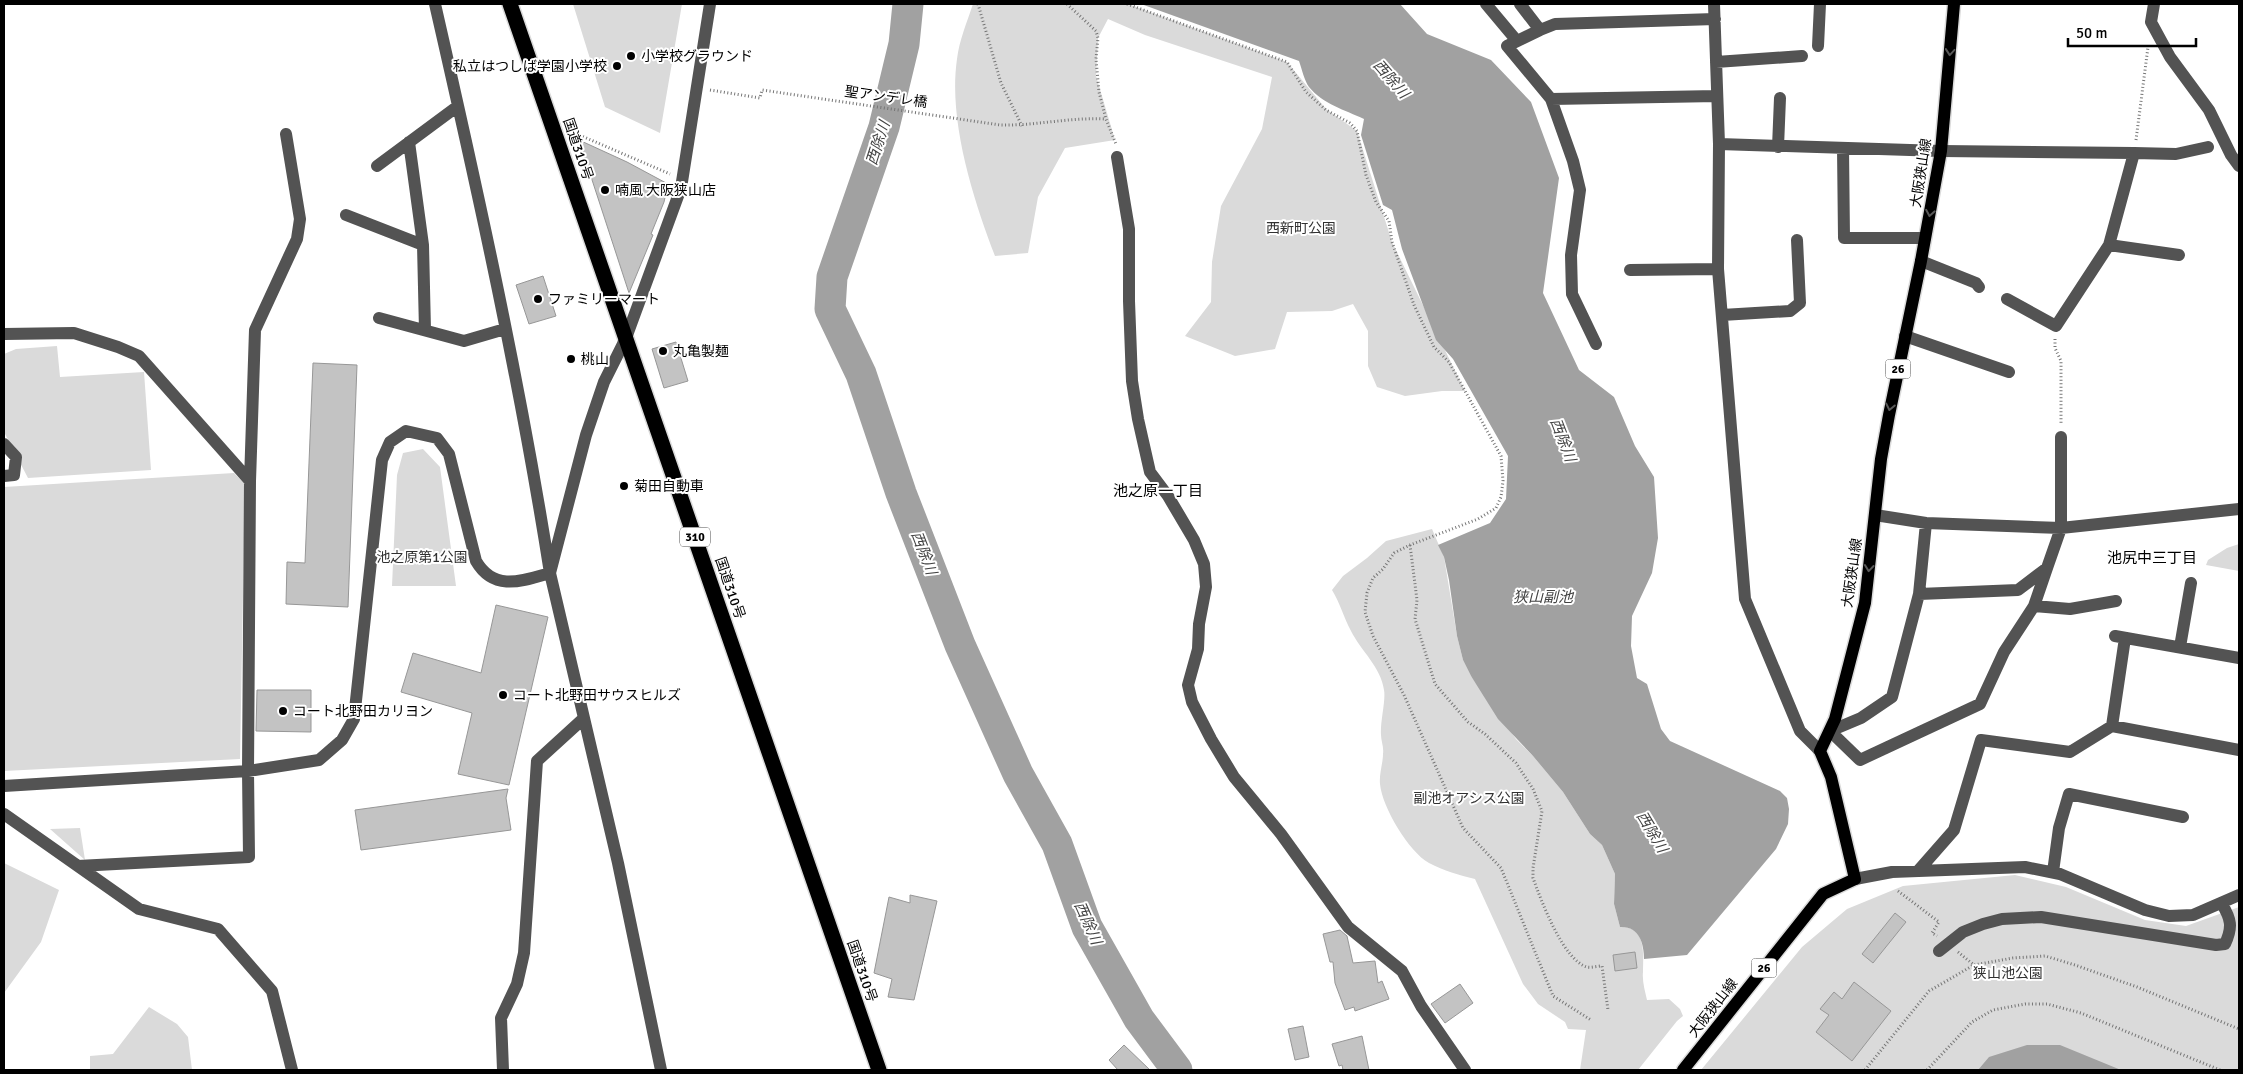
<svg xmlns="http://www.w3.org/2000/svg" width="2243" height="1074" font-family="Signika,'Noto Sans JP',sans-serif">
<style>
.green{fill:#dadada}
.water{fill:#a1a1a1}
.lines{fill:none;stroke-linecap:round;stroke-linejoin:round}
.river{stroke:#a1a1a1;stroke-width:31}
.building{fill:#c3c3c3;stroke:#979797}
.major-casing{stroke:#dbdbdb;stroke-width:15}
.highway-casing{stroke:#dbdbdb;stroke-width:18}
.path{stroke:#757575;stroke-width:3;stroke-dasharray:1 2.5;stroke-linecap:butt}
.minor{stroke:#535353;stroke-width:12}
.major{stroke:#000;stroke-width:12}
.highway{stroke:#000;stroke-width:15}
.oneway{stroke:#595959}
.poi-dot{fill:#000;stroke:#fff;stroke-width:2}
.labels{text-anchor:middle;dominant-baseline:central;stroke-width:4;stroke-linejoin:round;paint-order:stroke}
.shield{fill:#fff;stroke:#4c4c4c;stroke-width:1}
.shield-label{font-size:12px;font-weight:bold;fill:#000}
.poi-label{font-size:14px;fill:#000;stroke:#fff;text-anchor:start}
.street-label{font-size:14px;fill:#000;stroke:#fff}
.park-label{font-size:14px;fill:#313131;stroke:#fff}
.water-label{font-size:15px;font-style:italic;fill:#424242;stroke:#fff}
.neighbourhood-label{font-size:15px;fill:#000;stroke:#fff}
</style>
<rect width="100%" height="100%" fill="#fff"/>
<path class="green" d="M573,4H682L660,133L605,107Z
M973,4H1128L1287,62L1326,109L1357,131L1392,242L1465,391H1442L1405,396L1377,387L1368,366V331L1353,304L1332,311L1287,312L1275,349L1235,356L1185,336L1211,302L1212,262L1221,206L1262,129L1272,77L1145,35L1108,19L1098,38L1096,76L1115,140L1065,148L1038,197L1028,253L995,256C973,199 948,120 957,59C959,41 967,22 973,4Z
M57,346L60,377L144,372L151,470L28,478L4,432V354L16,349Z
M423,449L440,467L456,586H392L397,475L403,453Z
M234,473L245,484L240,759L4,771V487Z
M1432,529L1444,557L1457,636L1463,660L1471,676L1516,739L1533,756L1563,792L1590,834L1602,845L1615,874L1614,904L1620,927C1647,925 1643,955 1643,972C1642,981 1645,991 1647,1000L1669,999L1680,1009L1683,1016L1677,1021L1638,1070H1580L1586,1030L1568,1029L1565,1022L1538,1004L1523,984L1475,879C1459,875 1444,871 1429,863C1409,852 1382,807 1380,784C1379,774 1383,763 1383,754C1384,747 1381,741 1381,735C1380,722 1386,700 1384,690C1381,667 1361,651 1351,631C1344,618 1340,603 1332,590L1343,576L1367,558L1386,541Z
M2239,544V571L2206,565L2208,560L2227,548Z
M80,828L85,860L50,829Z
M4,863L59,890L41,942L4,993Z
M2015,875L2066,887L2145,920L2186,926L2239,907V1070H1701L1802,947L1847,909L1903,886Z
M149,1007L177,1024L188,1037L192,1070H90V1056L113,1054Z"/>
<path class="water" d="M1141,4H1400L1427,34L1491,60L1531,102L1559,178L1543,293L1579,370L1614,397L1635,446L1654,477L1658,538L1652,573L1632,616L1631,646L1637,678L1647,684L1661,729L1670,741L1780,791L1787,798L1789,809L1788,824L1776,849L1687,955L1644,959C1644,943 1639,926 1620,927L1614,904L1615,874L1602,845L1590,834L1563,792L1533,756L1498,719L1471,676L1463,660L1457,636L1449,580L1444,557L1438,545L1490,523L1506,499L1508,456L1453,359L1436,340L1402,249L1392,210L1383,205L1361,135L1364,119C1345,110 1323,104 1309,87C1304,80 1302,69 1299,61Z
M2027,1045H2060L2121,1070H1978L1989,1057Z"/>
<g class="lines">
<path class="river" d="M908,4L904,44L884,127L832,277L830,309L861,374L901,493L960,645L1018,774L1057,844L1087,927L1139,1019L1177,1070"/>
</g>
<path class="building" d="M579,140L627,162L668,184L664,202L651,234L653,235L629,293Z
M543,276L556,316L529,324L516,285Z
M676,342L688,381L664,388L652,349Z
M313,363L357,365L348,607L286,604L287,562L305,563Z
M496,605L548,617L509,785L458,774L472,713L401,692L413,653L481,673Z
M257,690H311V732L256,731Z
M508,789L506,798L511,830L361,850L355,810Z
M910,895L937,901L914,1000L888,997L892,979L874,973L889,897L910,903Z
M1895,913L1906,922L1873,963L1862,954Z
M1340,930L1347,936L1353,963L1375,961L1378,983L1382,981L1389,999L1355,1011L1354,1007L1345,1010L1335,983L1333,962H1330L1323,934Z
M1635,952L1637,968L1615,971L1613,955Z
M1854,982L1891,1011L1852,1061L1816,1032L1829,1015L1820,1009L1834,992L1842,999Z
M1460,984L1473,1003L1445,1023L1431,1004Z
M1303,1026L1309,1057L1295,1060L1288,1029Z
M1362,1036L1369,1070H1343L1342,1065L1339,1066L1332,1044Z
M1124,1045L1150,1070H1118L1109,1060Z"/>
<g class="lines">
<g class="major-casing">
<path id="major" d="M1683,1070L1823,894L1855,879L1831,777L1820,751L1835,719L1865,603L1881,459L1889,415L1921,261L1941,151L1954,4"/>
</g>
<g class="highway-casing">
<path id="highway" d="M510,4L879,1070"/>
</g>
<path class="path" d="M978,4L1001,83L1022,126
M1067,4L1096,31L1098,38L1096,59L1099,92L1106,119L1116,144
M1127,4L1287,62L1306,92L1326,110L1350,123L1357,131L1366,175L1376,202L1389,221L1392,242L1414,305L1434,347L1449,362L1501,456L1503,481L1501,497L1496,508L1478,519L1410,545L1394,553L1383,569L1373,578L1367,593L1365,612L1373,636L1404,695L1463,828L1501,868L1553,996L1591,1020
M710,90L760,98L762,90L1000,125C1035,126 1070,117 1106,119
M570,131L670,174
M2136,140L2148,47
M2055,339V348L2061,361V424
M1410,545L1417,600L1415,619L1435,684L1468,722L1485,734L1516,763L1533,789L1542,811L1533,868V878C1541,900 1563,960 1587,967C1591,968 1597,966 1602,966L1608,1010
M1898,891L1939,922L1932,933L1937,936
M1958,952L1974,965
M1865,1070L1929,991L1974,965L2013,958L2045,956L2075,965L2137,987L2239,1029
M1927,1070L1972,1022L1993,1010L2025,1004H2047L2081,1013L2220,1070"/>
<path class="minor" d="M1486,4L1517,41
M1520,4L1540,30L1555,24L1715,19
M1714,4L1719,144L1718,269L1745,599L1800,731L1820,751
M2154,4L2151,22L2170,57L2209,110L2231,155L2239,166
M1540,30L1507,46L1551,99L1573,161L1580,190L1571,255L1572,294L1596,344
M1818,46L1820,4
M1716,62L1802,56
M1551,99L1717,96
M409,142L423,245L425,330
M1719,144L1941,151L2134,153
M1778,147L1780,98
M1843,148L1844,238H1925
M1117,157L1129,229V301L1132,381L1138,419L1150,472L1168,496L1194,540L1204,564L1206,587L1199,624L1198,649L1188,685L1192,702L1211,739L1234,777L1281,834L1348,927L1402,971L1421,1006L1465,1070
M377,166L458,106
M346,215L423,245
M2109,245L2179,255
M1921,261L1976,283L1979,287
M1630,270L1718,269
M2007,299L2056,326L2109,245L2134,153L2176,154L2208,147
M1722,315L1790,311L1800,303L1797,240
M379,318L464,341L505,329
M4,334L74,333L118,347L139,356L250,481L248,771L249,857L78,866
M1905,336L2009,372
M4,444L16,457L14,475L4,476
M250,481L255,330L297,239L300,219L286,134
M1875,515L1926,523L2061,528L2239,509
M2047,568L2034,606L2004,652L1980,704L1860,760L1830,731L1861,718L1892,697L1919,594L2018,590L2047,568L2061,528V437
M1919,594L1926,523
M2034,606L2070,609L2116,601
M2115,636L2239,658
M2180,647L2191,583
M2112,726L2125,638
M4,786L248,771L319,760L342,740L354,719L382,460L390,442L406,431L437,438L449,454L476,561C494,592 522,581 550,573C520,382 478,192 435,4
M4,814L139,909L218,929L272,991L292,1070
M1918,871L1954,830L1981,740L2070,752L2112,726L2239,750
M2053,872L2059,828L2069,794L2183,817
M1855,879L1892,872L2025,867L2060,874L2145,910L2169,916L2193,915L2239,895
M1939,951L1963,932L1983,924L2002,919L2041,917L2216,945L2225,944C2233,927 2231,919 2222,904
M503,1070L501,1018L517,984L524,953L537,761L583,719
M661,1070L618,863L550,573L586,435L604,382L626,338L681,188L710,4"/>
<use href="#major" class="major"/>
<use href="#highway" class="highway"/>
</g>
<defs><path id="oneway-chevron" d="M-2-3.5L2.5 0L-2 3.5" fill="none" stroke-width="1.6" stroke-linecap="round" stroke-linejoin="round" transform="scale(1.25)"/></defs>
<g class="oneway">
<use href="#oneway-chevron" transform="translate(1950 52) rotate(95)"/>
<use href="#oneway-chevron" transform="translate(1930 213) rotate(100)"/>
<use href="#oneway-chevron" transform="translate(1890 407) rotate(102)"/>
<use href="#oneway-chevron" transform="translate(1869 568) rotate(96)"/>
</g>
<g class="poi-dot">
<circle cx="631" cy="56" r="5"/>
<circle cx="617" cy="66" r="5"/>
<circle cx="605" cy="190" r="5"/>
<circle cx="538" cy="299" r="5"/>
<circle cx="663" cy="351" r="5"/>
<circle cx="571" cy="359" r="5"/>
<circle cx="624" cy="486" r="5"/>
<circle cx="503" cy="695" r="5"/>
<circle cx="283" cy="711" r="5"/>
</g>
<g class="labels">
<g class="shield">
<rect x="1885.5" y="359.5" width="25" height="19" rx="4"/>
<rect x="680" y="527.5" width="30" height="19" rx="4"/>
<rect x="1751.5" y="958.5" width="25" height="19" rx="4"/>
</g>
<g class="shield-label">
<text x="1898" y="369">26</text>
<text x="695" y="537">310</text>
<text x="1764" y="968">26</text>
</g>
<g class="poi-label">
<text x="641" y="56">小学校グラウンド</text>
<text x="607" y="66" text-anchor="end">私立はつしば学園小学校</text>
<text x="615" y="190">喃風 大阪狭山店</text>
<text x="548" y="299">ファミリーマート</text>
<text x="673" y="351">丸亀製麺</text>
<text x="581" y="359">桃山</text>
<text x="634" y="486">菊田自動車</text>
<text x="513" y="695">コート北野田サウスヒルズ</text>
<text x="293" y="711">コート北野田カリヨン</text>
</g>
<g class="street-label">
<text transform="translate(886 97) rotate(8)">聖アンデレ橋</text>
<text transform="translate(578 149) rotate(71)">国道310号</text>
<text transform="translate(1921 173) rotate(-81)">大阪狭山線</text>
<text transform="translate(1852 573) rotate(-82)">大阪狭山線</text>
<text transform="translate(730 588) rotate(71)">国道310号</text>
<text transform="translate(862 971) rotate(71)">国道310号</text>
<text transform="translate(1713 1008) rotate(-52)">大阪狭山線</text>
</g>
<g class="park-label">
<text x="1301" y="228">西新町公園</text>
<text x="422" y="557">池之原第1公園</text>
<text x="1469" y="798">副池オアシス公園</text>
<text x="2008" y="973">狭山池公園</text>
</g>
<g class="water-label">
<text transform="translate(1391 79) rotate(49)">西除川</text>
<text transform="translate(878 143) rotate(-72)">西除川</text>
<text transform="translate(1563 440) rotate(69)">西除川</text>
<text transform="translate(924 553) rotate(69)">西除川</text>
<text x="1543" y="597">狭山副池</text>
<text transform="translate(1652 832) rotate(59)">西除川</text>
<text transform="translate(1088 923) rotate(66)">西除川</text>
</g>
<g class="neighbourhood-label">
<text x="1158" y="491">池之原一丁目</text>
<text x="2152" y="558">池尻中三丁目</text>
</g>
</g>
<rect width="2243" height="1074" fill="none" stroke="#000000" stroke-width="10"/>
<path d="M2068 38v8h128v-8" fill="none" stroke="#000000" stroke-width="2.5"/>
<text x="2076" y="38" font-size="15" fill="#000000" stroke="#ffffff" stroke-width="4" paint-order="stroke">50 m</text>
</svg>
